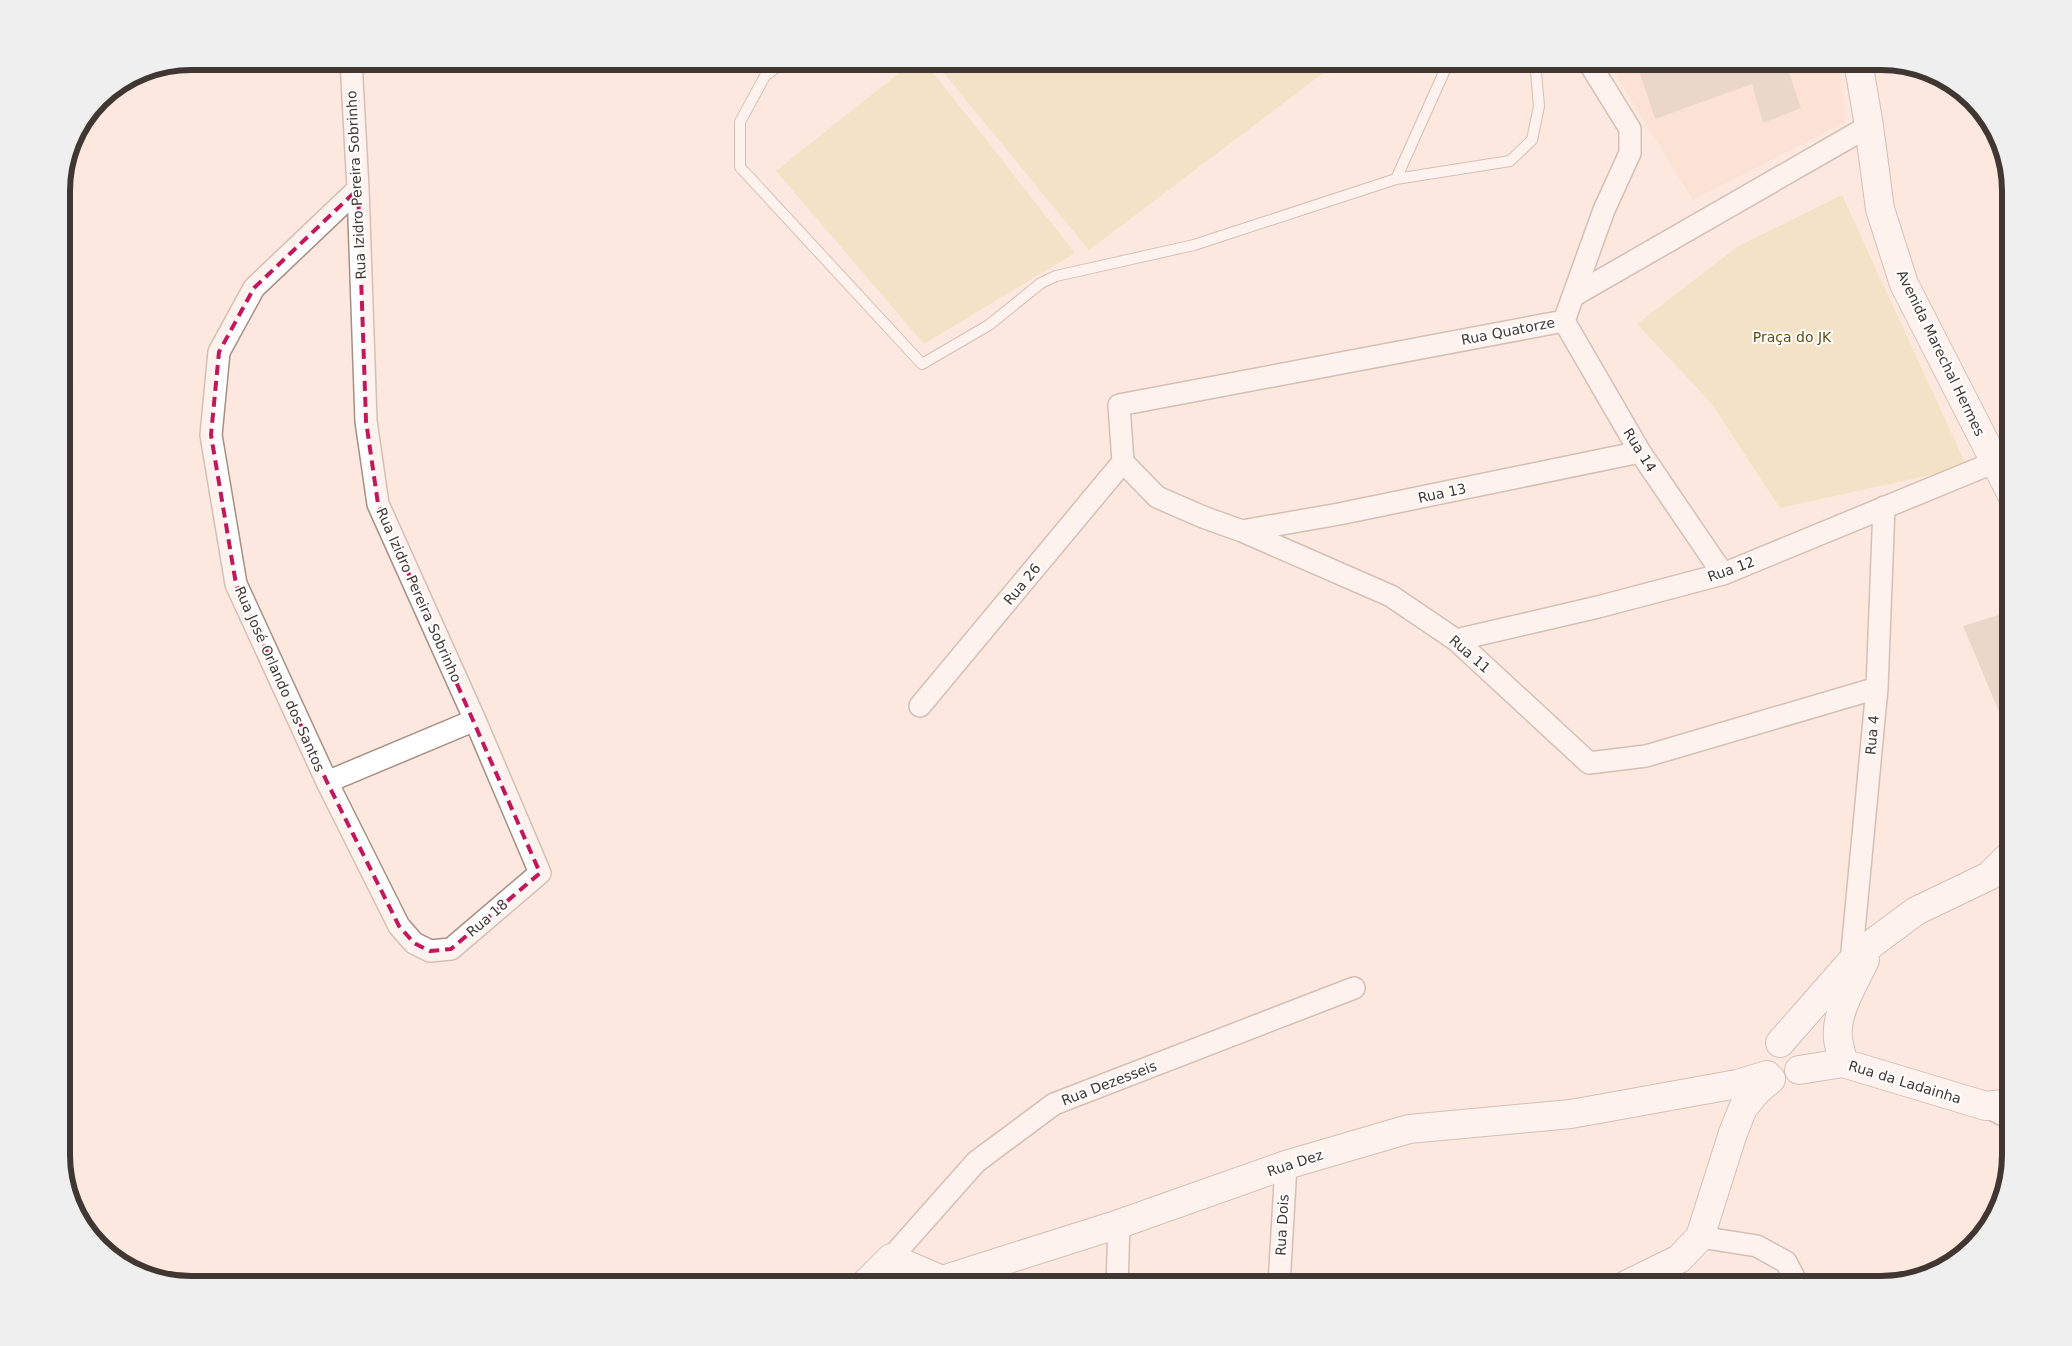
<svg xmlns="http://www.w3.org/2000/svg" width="2072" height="1346" font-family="'DejaVu Sans',sans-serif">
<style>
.built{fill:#fcdccb}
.green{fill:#ecdcab}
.building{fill:#d6c4b1}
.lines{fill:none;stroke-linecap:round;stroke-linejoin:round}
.lane-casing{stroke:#a68f83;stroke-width:12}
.street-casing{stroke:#a68f83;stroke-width:24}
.secondary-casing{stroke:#a68f83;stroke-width:30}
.lane{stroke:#fff;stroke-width:10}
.street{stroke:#fff;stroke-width:21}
.secondary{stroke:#fff;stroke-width:28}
.marked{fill:none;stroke:#c2185b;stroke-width:4;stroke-dasharray:10 6;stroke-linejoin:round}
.labels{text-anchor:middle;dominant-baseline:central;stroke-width:4;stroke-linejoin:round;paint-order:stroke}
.street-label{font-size:14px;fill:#413732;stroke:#fff}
.park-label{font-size:14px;fill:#5e4c0f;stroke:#fff}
.rim{fill:none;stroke:#413732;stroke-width:6}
</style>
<rect width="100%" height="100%" fill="#fce8de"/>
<path class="built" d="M1607,61H1839L1845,122L1693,200Z"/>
<path class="green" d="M914,61H924L1075,253L924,344L776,171Z
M947,61H1339L1089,250L939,67Z
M1842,195L1967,467L1780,508L1711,403L1637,324L1737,247Z"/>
<path class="building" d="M1636,61H1785L1801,108L1763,123L1752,84L1655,119Z
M2011,611V740L1963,626Z"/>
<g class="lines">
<g class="lane-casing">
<path id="lane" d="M785,61L765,76L740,122V167L922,364L989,325L1041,283L1056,276L1194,245L1396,179L1510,161L1532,140L1539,106L1535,61
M1396,179L1449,61"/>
</g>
<g class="street-casing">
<path id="street" d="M351,61L358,189L366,421L378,504L475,720L540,873L451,949L430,951L414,943L399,926L327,782L236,584L211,435L219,352L254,288L358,189
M1869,126L1573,296L1564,321L1119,405L1123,462L1157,497L1203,517L1242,531L1391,596L1456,640L1589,763L1646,756L1877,688
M1573,296L1604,210L1630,153V129L1588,61
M1564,321L1640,452L1723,574
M1242,531L1339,514L1640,452
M1456,640L1598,607L1723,574L1995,462
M920,706L1123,462
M327,782L475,720
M1851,962L1877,688L1884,507
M1986,1106L2011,1119
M1700,1237L1757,1246L1786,1262L1798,1285
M891,1258L976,1162L1054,1104L1354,988
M1117,1285L1119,1224
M1279,1285L1286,1165"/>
</g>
<g class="secondary-casing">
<path id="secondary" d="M1858,61L1869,126L1880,209L1904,284L2011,493
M1780,1043L1851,962L1873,943L1916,911L1989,876L2011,854
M1843,1063C1842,1055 1839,1047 1838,1039C1835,1012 1854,984 1865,960
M1799,1070L1843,1063L1986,1106L2011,1103
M864,1285L891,1258L942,1280L1119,1224L1286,1165L1409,1129L1571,1114L1737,1084L1767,1075
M1626,1285L1679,1259L1700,1237L1733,1133L1743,1108L1757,1091L1771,1079"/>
</g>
<use href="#lane" class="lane"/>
<use href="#street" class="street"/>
<use href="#secondary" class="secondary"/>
</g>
<path d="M0 0H2072V1346H0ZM358,189L366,421L378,504L540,873L451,949L430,951L414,943L399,926L327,782L236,584L211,435L219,352L254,288Z" fill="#fce8de" fill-opacity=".55" fill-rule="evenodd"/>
<path class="marked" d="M358,189L366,421L378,504L540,873L451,949L430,951L414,943L399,926L327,782L236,584L211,435L219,352L254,288Z"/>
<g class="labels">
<g class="street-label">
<text transform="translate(356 185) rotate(-93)">Rua Izidro Pereira Sobrinho</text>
<text transform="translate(1508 331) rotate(-11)">Rua Quatorze</text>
<text transform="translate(1941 353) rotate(64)">Avenida Marechal Hermes</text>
<text transform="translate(1640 450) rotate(58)">Rua 14</text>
<text transform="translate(1442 493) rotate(-12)">Rua 13</text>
<text transform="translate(1731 569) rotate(-20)">Rua 12</text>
<text transform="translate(1022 584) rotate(-50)">Rua 26</text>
<text transform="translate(419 595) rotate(66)">Rua Izidro Pereira Sobrinho</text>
<text transform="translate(1470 654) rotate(41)">Rua 11</text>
<text transform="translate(280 679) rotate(66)">Rua José Orlando dos Santos</text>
<text transform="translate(1872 735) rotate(-85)">Rua 4</text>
<text transform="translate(487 918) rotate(-41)">Rua 18</text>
<text transform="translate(1905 1082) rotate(17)">Rua da Ladainha</text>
<text transform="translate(1109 1083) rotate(-21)">Rua Dezesseis</text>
<text transform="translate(1295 1163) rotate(-18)">Rua Dez</text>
<text transform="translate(1282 1225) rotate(-87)">Rua Dois</text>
</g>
<g class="park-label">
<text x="1792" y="337">Praça do JK</text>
</g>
</g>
<path d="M0 0H2072V1346H0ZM191 70H1881A121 121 0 0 1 2002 191V1155A121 121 0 0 1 1881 1276H191A121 121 0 0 1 70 1155V191A121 121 0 0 1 191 70Z" fill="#f0efef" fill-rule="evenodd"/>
<path class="rim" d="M191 70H1881A121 121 0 0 1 2002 191V1155A121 121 0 0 1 1881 1276H191A121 121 0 0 1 70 1155V191A121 121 0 0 1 191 70Z"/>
</svg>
